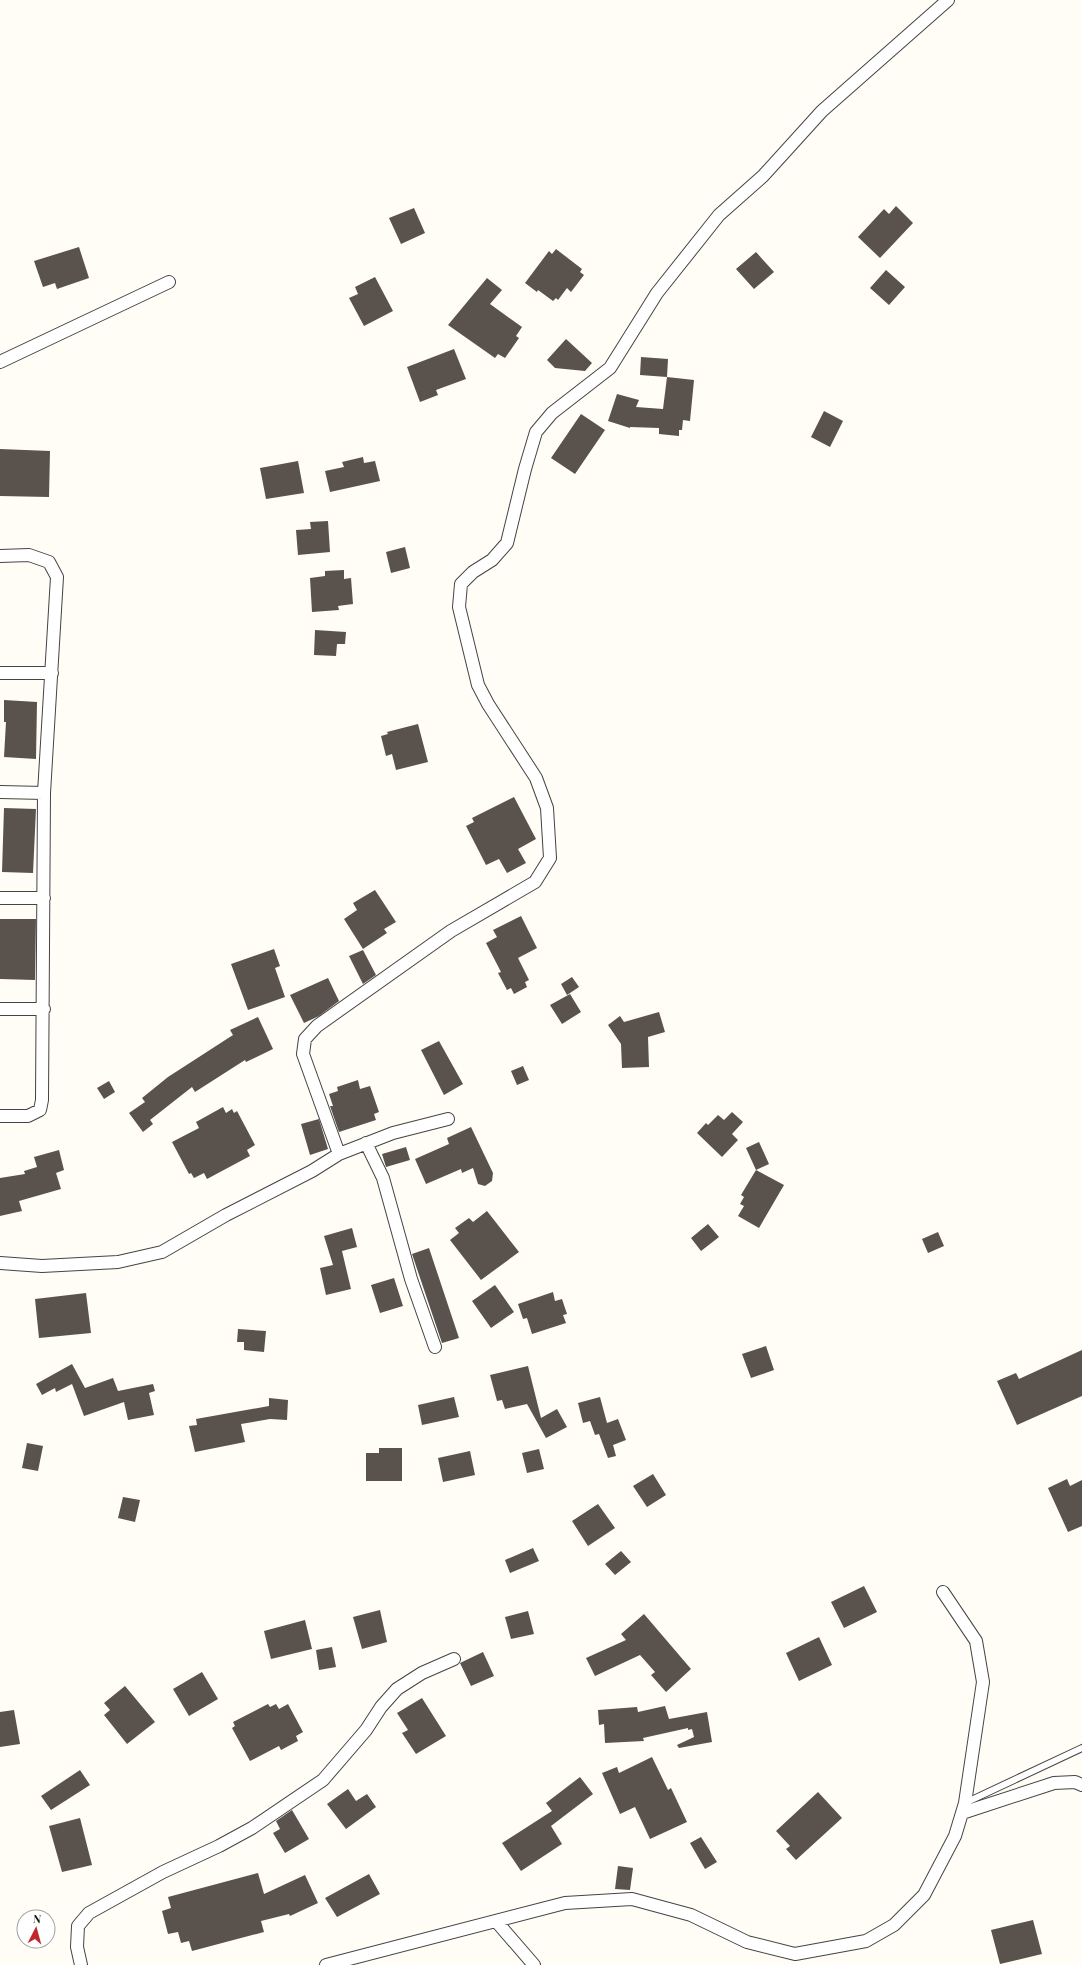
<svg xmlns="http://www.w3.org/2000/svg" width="1082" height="1965" font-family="'Playfair Display',serif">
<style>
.building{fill:#5a524d}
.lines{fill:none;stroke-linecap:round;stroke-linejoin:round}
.service-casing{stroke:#444;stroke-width:8}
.minor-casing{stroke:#444;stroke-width:14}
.service{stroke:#fff;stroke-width:6}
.minor{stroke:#fff;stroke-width:12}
</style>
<rect width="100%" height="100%" fill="#fffdf5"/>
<path class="building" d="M896,206L913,223L880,258L858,237L884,209L889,214Z
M414,208L425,233L401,244L389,218Z
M79,247L89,278L57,289L55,283L43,287L34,261Z
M556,249L582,269L580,272L584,275L571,292L567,288L558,300L556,298L553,301L538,290L537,292L525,283L549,251L552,254Z
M756,252L774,272L754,289L736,269Z
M886,270L905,287L889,305L870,288Z
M375,277L393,311L364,326L349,298L358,294L355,287Z
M487,278L502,290L490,304L522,327L516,336L519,338L505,358L498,354L495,358L448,325Z
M566,339L592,363L585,371L555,368L547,360Z
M454,349L466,379L436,390L438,395L420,402L407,367Z
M641,357L668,359L667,377L640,375Z
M667,377L694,380L690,421L683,420L682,430H679V436L659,434V428L630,427V428L608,421L617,394L639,400L636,407L663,409Z
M824,411L843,421L830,447L811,437Z
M581,414L605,430L575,474L551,458Z
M0,449L50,451L49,497L0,496Z
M363,457L364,463L375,461L380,481L330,492L325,471L344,467L342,462Z
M298,461L304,493L266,499L260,468Z
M328,521L330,552L298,555L296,530L311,529L310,522Z
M405,547L410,568L391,573L386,552Z
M344,570V579L351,578L353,604L338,606L339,610L312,612L310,578L325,576V571Z
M315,630L346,632L345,644H337L336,656L314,655Z
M4,700L37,702L36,759L4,757L6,722H4Z
M418,724L428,762L396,770L392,754L386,756L381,736L388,734L387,732Z
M514,797L536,839L518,849L526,863L507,873L499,859L486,865L466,826L474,822L472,818Z
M4,808L36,809L33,873L2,872Z
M375,890L396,922L384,929L387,933L363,949L344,919L357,910L353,903Z
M521,916L537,948L518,958L529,980L525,982L527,987L514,994L511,988L507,990L498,973L501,972L486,943L497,937L493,930Z
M0,919H36L35,980L0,979Z
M274,949L280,966L275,968L285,997L248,1010L231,964Z
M363,950L376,975L363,984L349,956Z
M572,977L579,987L567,995L561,984Z
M328,978L339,1001L319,1016L304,1023L290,995Z
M570,994L581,1012L562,1024L550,1005Z
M659,1012L665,1032L648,1037L649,1067L622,1068L621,1044L608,1025L620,1016L624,1022Z
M258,1017L273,1049L246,1062L245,1060L195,1092L192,1087L150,1120L153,1124L143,1132L129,1113L145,1102L142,1098L168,1077L233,1035L230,1030Z
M439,1041L463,1084L444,1095L421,1050Z
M523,1066L529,1080L517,1085L511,1071Z
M358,1080L360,1089L370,1086L379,1112L374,1114L376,1120L339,1132L330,1106H333L329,1094L338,1091L337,1087Z
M109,1081L115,1092L104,1099L97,1088Z
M223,1107L226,1113L232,1109L234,1113L237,1111L255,1145L247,1150L250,1156L207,1179L204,1173L194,1178L191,1173L189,1174L172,1142L199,1128L196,1122Z
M732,1112L743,1122L732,1134L738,1140L722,1157L697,1133L706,1123L708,1125L718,1115L724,1120Z
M319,1119L328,1149L310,1155L301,1124Z
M471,1127L493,1173L492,1181L485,1186L478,1184L473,1168L462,1173L461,1169L426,1184L415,1159L449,1144L447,1138Z
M759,1142L769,1164L756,1170L784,1185L759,1228L738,1216L744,1206L740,1204L744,1197L741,1195L756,1170L746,1148Z
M406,1147L410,1160L386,1167L382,1154Z
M59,1150L64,1170L56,1173L61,1189L19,1201L22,1211L0,1216V1178L25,1174L24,1171L37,1167L34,1157Z
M487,1211L519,1252L481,1280L450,1240L459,1233L455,1228L469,1218L473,1222Z
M708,1224L719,1237L701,1251L691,1238Z
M352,1228L357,1247L342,1251L351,1289L326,1295L320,1268L333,1265L324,1236Z
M938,1232L944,1246L928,1253L922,1239Z
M429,1248L459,1338L442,1343L412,1254Z
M394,1278L403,1306L380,1313L371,1285Z
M495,1285L514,1312L491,1328L472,1301Z
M553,1292L555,1301L562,1299L567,1314L563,1315L566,1323L532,1334L527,1318L523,1319L518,1304Z
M86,1293L91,1333L39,1338L35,1299Z
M238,1329L266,1331L264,1352L244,1350V1342H237Z
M766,1346L774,1370L751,1378L742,1354Z
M1082,1350V1396L1017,1425L997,1381L1016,1373L1019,1379Z
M72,1364L85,1388L113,1378L118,1391L153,1384L155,1391L149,1393L154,1415L128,1420L124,1402L84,1416L72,1384L56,1392L55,1388L42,1395L36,1384Z
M528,1366L541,1418L557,1409L567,1427L546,1438L527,1404L505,1409L502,1400L497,1401L490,1375Z
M454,1397L459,1417L422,1425L418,1405Z
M600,1397L607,1423L618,1419L626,1440L613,1445L616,1456L608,1458L599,1434L595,1435L590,1421L583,1423L578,1403Z
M269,1398L288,1400L287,1420L270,1419L241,1424L245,1442L195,1452L189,1426L197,1425L196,1419L269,1406Z
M27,1443L43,1446L38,1471L22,1468Z
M379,1448H402V1481H366V1453H379Z
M539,1449L544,1469L527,1473L522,1453Z
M470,1451L475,1475L443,1482L438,1458Z
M653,1474L666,1495L647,1507L633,1486Z
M1067,1479L1070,1486L1082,1480V1526L1068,1532L1048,1488Z
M123,1497L140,1500L135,1522L118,1518Z
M598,1504L615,1528L588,1546L572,1521Z
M533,1548L539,1561L510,1573L505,1560Z
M621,1551L631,1562L615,1575L605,1564Z
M864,1586L877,1612L844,1628L831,1602Z
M380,1610L387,1642L362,1649L353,1617Z
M528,1611L534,1634L511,1639L505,1617Z
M644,1614L691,1669L666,1692L651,1675L655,1672L640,1655L595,1676L586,1658L626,1640L621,1634Z
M305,1620L312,1649L271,1659L264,1631Z
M819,1637L832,1665L799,1681L786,1653Z
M332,1647L336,1667L319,1670L316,1650Z
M483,1652L494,1676L471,1686L460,1663Z
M202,1672L218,1699L189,1716L173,1689Z
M125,1686L155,1722L127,1744L104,1715L110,1710L104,1703Z
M422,1698L446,1736L416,1754L402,1733L408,1730L397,1713Z
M268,1704L270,1707L276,1704L279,1709L288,1704L303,1732L296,1736L298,1741L281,1750L279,1746L250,1761L232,1728L235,1726L233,1722Z
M665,1706L669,1719L707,1712L712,1742L679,1748L677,1745L694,1737L692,1729L688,1730V1728L643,1738L644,1741L605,1743L604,1724L599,1725L598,1710L637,1707L638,1712Z
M14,1710L20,1744L0,1747V1712Z
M652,1757L668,1790L671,1788L687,1822L650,1839L635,1807L620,1814L602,1773L617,1767L619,1773Z
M80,1770L90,1785L51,1810L41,1796Z
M580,1777L593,1794L551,1826L562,1844L521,1871L502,1843L552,1811L546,1803Z
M348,1789L356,1801L367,1794L376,1807L346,1829L327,1804Z
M818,1792L842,1818L796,1860L786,1849L790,1846L776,1831Z
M292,1810L309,1839L285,1853L273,1833L280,1829L276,1821Z
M80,1818L92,1865L62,1872L49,1826Z
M701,1837L717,1862L705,1869L690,1843Z
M618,1866L633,1868L630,1890L615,1889Z
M258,1873L264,1894L305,1875L318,1903L290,1916L289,1914L261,1921L264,1932L192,1951L189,1941L181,1943L178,1932L168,1934L162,1911L171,1908L168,1897Z
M369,1874L380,1894L337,1917L325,1898Z
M1033,1920L1042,1954L1000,1964L991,1930Z"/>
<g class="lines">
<g class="service-casing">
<path id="service" d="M965,1803L1082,1748"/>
</g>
<g class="minor-casing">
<path id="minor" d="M0,362L169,282
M0,556L29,555L49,562L57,577L44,793L42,1100L40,1110L28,1116H0
M0,673H52
M0,792L44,793
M0,898H44
M0,1009H44
M366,1143L383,1178L411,1279L435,1347
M339,1154L303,1054L305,1039L317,1026L451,931L535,882L550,858L547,808L536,778L488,704L478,685L459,607L461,584L473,572L492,560L507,543L525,469L536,432L552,413L610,368L657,293L719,215L763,176L822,111L948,0
M0,1263L42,1266L118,1262L162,1252L226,1215L312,1171L339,1154L393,1133L448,1119
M962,1813L1054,1783L1075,1782L1082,1785
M496,1921L534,1965
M81,1965L77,1947L78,1926L89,1913L163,1872L219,1846L252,1828L323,1780L366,1730L381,1707L397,1689L422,1673L454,1659
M326,1965L565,1903L632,1899L691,1915L747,1942L795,1954L866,1941L894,1925L924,1895L955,1836L965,1803L983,1682L976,1641L943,1592"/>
</g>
<use href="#service" class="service"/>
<use href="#minor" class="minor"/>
</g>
<g transform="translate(36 1929) rotate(6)"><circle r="19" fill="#ffffff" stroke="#a0a0a0"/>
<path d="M0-3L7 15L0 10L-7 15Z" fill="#c4262e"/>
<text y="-6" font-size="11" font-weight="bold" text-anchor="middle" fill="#111111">N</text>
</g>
</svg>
